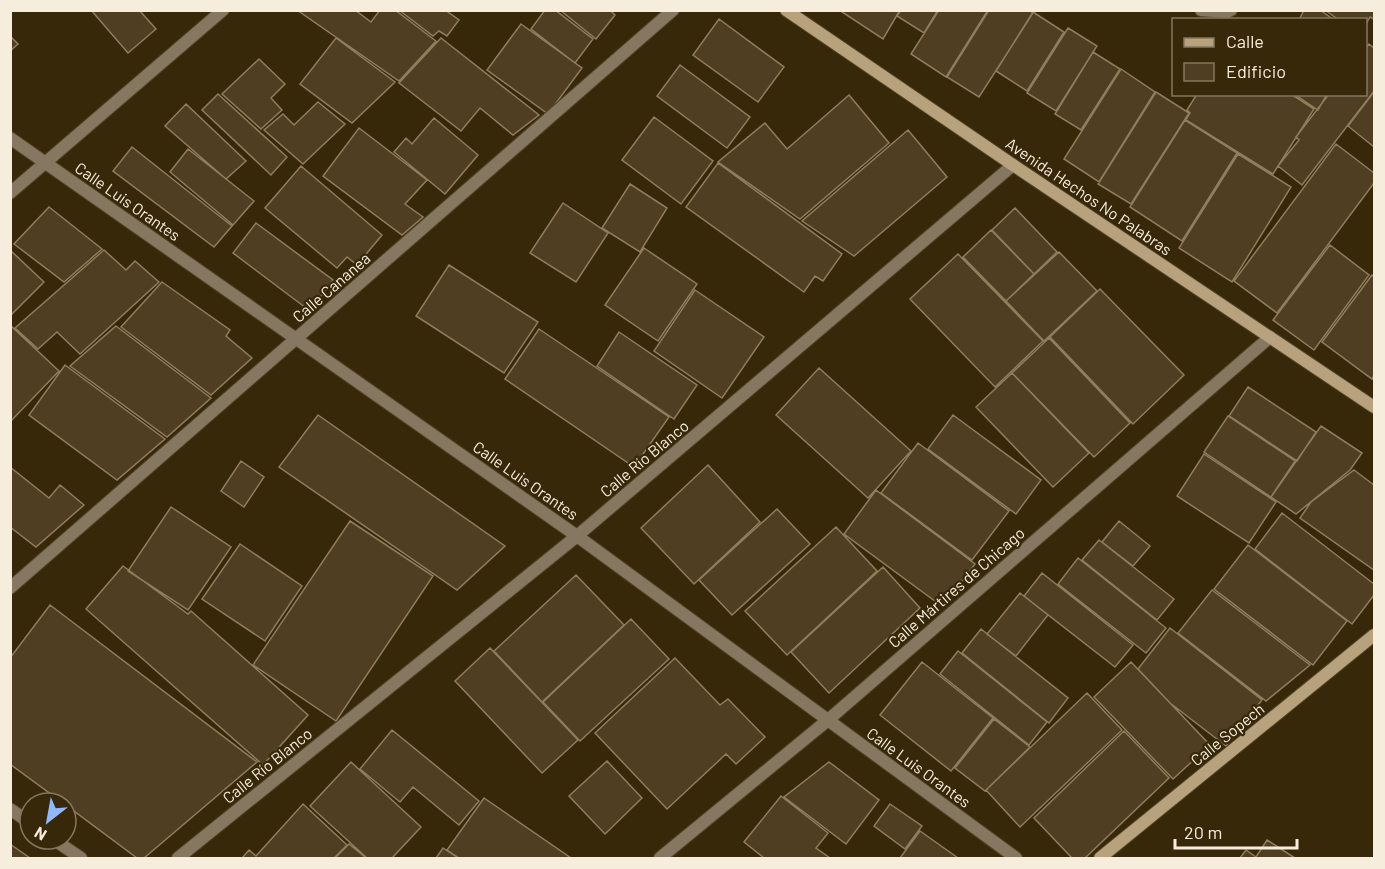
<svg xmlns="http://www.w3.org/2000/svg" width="1385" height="869" font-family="Barlow,sans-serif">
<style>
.building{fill:#4f3e21;stroke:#8f7d5e;stroke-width:1.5}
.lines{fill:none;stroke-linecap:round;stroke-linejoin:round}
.street-casing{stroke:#534427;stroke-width:14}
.secondary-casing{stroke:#534427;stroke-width:14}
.street{stroke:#857760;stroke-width:12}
.secondary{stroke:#b8a27d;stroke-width:12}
.labels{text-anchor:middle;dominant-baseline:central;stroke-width:4.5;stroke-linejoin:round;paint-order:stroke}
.street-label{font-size:16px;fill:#f7eddc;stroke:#38280a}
</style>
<rect width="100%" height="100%" fill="#38280a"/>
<path class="building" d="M91,10H139L156,29L128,53Z
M297,10H355L371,22L380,10H395L436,41L399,81Z
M399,10H445L459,20L447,36L439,31L433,36Z
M545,10H555L593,39L575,63L531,29Z
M560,10H610L615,15L596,39Z
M839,10H900L883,39Z
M901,10H938L924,33L897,16Z
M939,10H988L946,77L911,54Z
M989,10H1029L1033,13L979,97L947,77Z
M1304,10H1320L1334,20H1299Z
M1325,10H1374V19L1370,17L1366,24V20H1339Z
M1033,12L1064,32L1027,91L996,71Z
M719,19L784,67L758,102L693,55Z
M521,24L582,68L548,114L487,70Z
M1068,28L1097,46L1056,111L1027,93Z
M10,36L18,44L10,51Z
M336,38L395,82L352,123L300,84Z
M441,38L539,115L513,135L480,108L461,131L399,83Z
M1369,44L1374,48V91L1302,185L1278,166L1299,140L1296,137L1329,94H1366V48Z
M1093,52L1120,69L1081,130L1055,114Z
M259,59L285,84L271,98L282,110L261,129L222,94Z
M680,65L750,117L727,148L657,96Z
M1121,69L1155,92L1099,182L1064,159Z
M1156,92L1189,113L1131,204L1098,184Z
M1374,92V147L1348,126Z
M218,94L287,157L271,175L202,110Z
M1197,94H1291L1314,109L1273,174L1186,120L1190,113L1187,110Z
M1294,94H1327L1318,110Z
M849,95L889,143L800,219L718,162L765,123L787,149Z
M318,102L345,124L303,164L264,130L283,114L294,125Z
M186,104L246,161L226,179L165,126Z
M654,117L713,161L681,204L622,160Z
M434,118L478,155L445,194L394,152L406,138L412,144Z
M1185,120L1237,153L1182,241L1130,207Z
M359,128L427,180L405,204L423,217L402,235L323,176Z
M908,130L947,177L854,256L802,221Z
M1336,144L1374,173V183L1277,313L1234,281Z
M132,147L232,226L214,247L113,171Z
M188,149L254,201L233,225L170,172Z
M1238,154L1291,187L1232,282L1179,248Z
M718,163L842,254L823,281L815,276L804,292L686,207Z
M301,166L382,235L357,265L347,257L337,268L265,208Z
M630,184L667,208L640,252L602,228Z
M563,203L608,233L576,282L530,253Z
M49,207L102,249L64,282L14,244Z
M1015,208L1057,252L1034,274L992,230Z
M256,223L333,280L310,311L233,253Z
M991,230L1034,274L1006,301L963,257Z
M1330,245L1369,275L1314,350L1273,320Z
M644,248L697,284L658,341L605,305Z
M10,250L44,282L10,316Z
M104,250L126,270L135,261L159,282L80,354L57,332L38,349L15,328Z
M1059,252L1097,291L1044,341L1006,301Z
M958,254L1043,341L995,387L910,299Z
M449,265L538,322L504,373L416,316Z
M1372,275L1374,277V375L1372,379L1322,342Z
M162,282L230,330L226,336L252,358L211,395L121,327Z
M1100,289L1184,375L1133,424L1050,337Z
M695,290L764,337L722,398L654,351Z
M10,325L59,371L10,422Z
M116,326L211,398L167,437L70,366Z
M539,329L669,417L634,467L505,379Z
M619,332L697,385L674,419L597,366Z
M1049,338L1130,423L1094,457L1012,373Z
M65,365L165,439L117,480L29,415Z
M819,368L911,451L868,498L776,415Z
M1012,373L1089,453L1053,487L976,407Z
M1248,387L1316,432L1297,461L1229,416Z
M318,415L505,546L457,590L279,467Z
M953,415L1041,480L1016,514L928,449Z
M1228,416L1295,461L1271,497L1204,452Z
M1321,426L1362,453L1350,470L1296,514L1271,497Z
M918,443L1009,511L972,560L881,493Z
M1204,454L1276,502L1249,543L1177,496Z
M241,461L264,477L244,507L221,491Z
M708,465L760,522L694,584L641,528Z
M10,467L49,498L60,485L84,505L36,547L10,527Z
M1354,470L1374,485V570L1300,518L1311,502Z
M876,490L975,564L943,607L844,534Z
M171,507L231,547L188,610L128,571Z
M777,509L810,544L732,615L699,580Z
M1282,513L1374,584V595L1352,624L1255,549Z
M350,521L433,576L336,721L253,665Z
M1119,521L1150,546L1133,566L1102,542Z
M836,527L877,571L787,655L745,611Z
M1099,540L1174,599L1157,620L1082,560Z
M240,544L302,586L265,641L202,599Z
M1248,545L1347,621L1313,665L1214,589Z
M1078,558L1166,628L1146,653L1058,584Z
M123,566L188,614L191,611L308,715L263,765L86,609Z
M883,567L920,608L829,693L791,652Z
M1042,573L1133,645L1115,667L1024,596Z
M576,575L624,625L542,702L494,651Z
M1212,590L1310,665L1266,701L1178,633Z
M1020,593L1048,615L1016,656L987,634Z
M50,605L257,762L144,858H137L66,805V803H63L10,764V658Z
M631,619L669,659L580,741L543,702Z
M1170,628L1262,700L1226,746L1170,703L1138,669Z
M981,629L1068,698L1049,723L962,653Z
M490,648L578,740L542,773L455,681Z
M958,651L1047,722L1029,745L940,674Z
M675,658L720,705L728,699L765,737L736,764L726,754L667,809L595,733Z
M922,662L993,718L951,771L880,715Z
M1131,662L1210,745L1173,779L1094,697Z
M1087,693L1122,730L1020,827L986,790Z
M994,719L1030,747L985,791L955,768Z
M392,730L479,801L459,825L413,787L400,802L360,769Z
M1124,731L1169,778L1085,858H1072L1034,818Z
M607,761L642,798L605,834L569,796Z
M351,762L421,827L392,858H367L310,806Z
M829,762L879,800L846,844L784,797Z
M781,796L828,833L816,848L830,858H764L744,842Z
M484,798L571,858H459L447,850Z
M303,804L347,845L334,858H242L249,850L256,856Z
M890,804L922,826L905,849L874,826Z
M920,831L958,858H900Z
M1267,840L1295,858H1240L1246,850L1256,857Z
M10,844L30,858H10Z
M349,844L366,858H335Z
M443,848L458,858H436Z"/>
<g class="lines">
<g class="street-casing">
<path id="street" d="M1201,10L1227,12L1231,10
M10,138L577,536L1016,858
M10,193L223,10
M10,588L673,10
M10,809L30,823
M53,839L81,858
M178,858L577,536L1013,165
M660,858L828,720L1270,337"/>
</g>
<g class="secondary-casing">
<path id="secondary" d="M786,10L1013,165L1374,407
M1100,858L1374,635"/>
</g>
<use href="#street" class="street"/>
<use href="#secondary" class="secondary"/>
</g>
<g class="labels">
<g class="street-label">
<text transform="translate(1089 196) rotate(34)">Avenida Hechos No Palabras</text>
<text transform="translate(128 201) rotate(35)">Calle Luis Orantes</text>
<text transform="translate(331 287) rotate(-41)">Calle Cananea</text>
<text transform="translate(644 458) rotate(-40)">Calle Río Blanco</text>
<text transform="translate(526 480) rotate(35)">Calle Luis Orantes</text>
<text transform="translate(956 587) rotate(-41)">Calle Mártires de Chicago</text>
<text transform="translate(1227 734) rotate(-39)">Calle Sopech</text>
<text transform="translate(267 765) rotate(-39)">Calle Río Blanco</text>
<text transform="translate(919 767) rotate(36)">Calle Luis Orantes</text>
</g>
</g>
<rect width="1385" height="869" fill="none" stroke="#f7eddc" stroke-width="24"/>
<rect x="1172" y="18" width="195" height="78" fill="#38280a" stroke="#84775e" stroke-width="1.5"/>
<rect x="1184" y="38" width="30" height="9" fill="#b8a27d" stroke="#84775e" stroke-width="1.5"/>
<text x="1226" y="48" font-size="18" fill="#f7eddc">Calle</text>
<rect x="1184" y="63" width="30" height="18" fill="#4f3e21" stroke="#84775e" stroke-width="1.5"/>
<text x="1226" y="78" font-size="18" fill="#f7eddc">Edificio</text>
<g transform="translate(48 821) rotate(211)"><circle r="28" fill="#38280a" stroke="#84775e" stroke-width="1.5"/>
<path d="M0-4.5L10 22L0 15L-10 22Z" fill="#8fb8fd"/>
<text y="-9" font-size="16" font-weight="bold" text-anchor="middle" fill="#f7eddc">N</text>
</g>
<path d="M1175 839v9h122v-9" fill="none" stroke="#f7eddc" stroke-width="3"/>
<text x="1184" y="839" font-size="18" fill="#f7eddc" stroke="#38280a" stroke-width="4.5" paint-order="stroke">20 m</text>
</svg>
